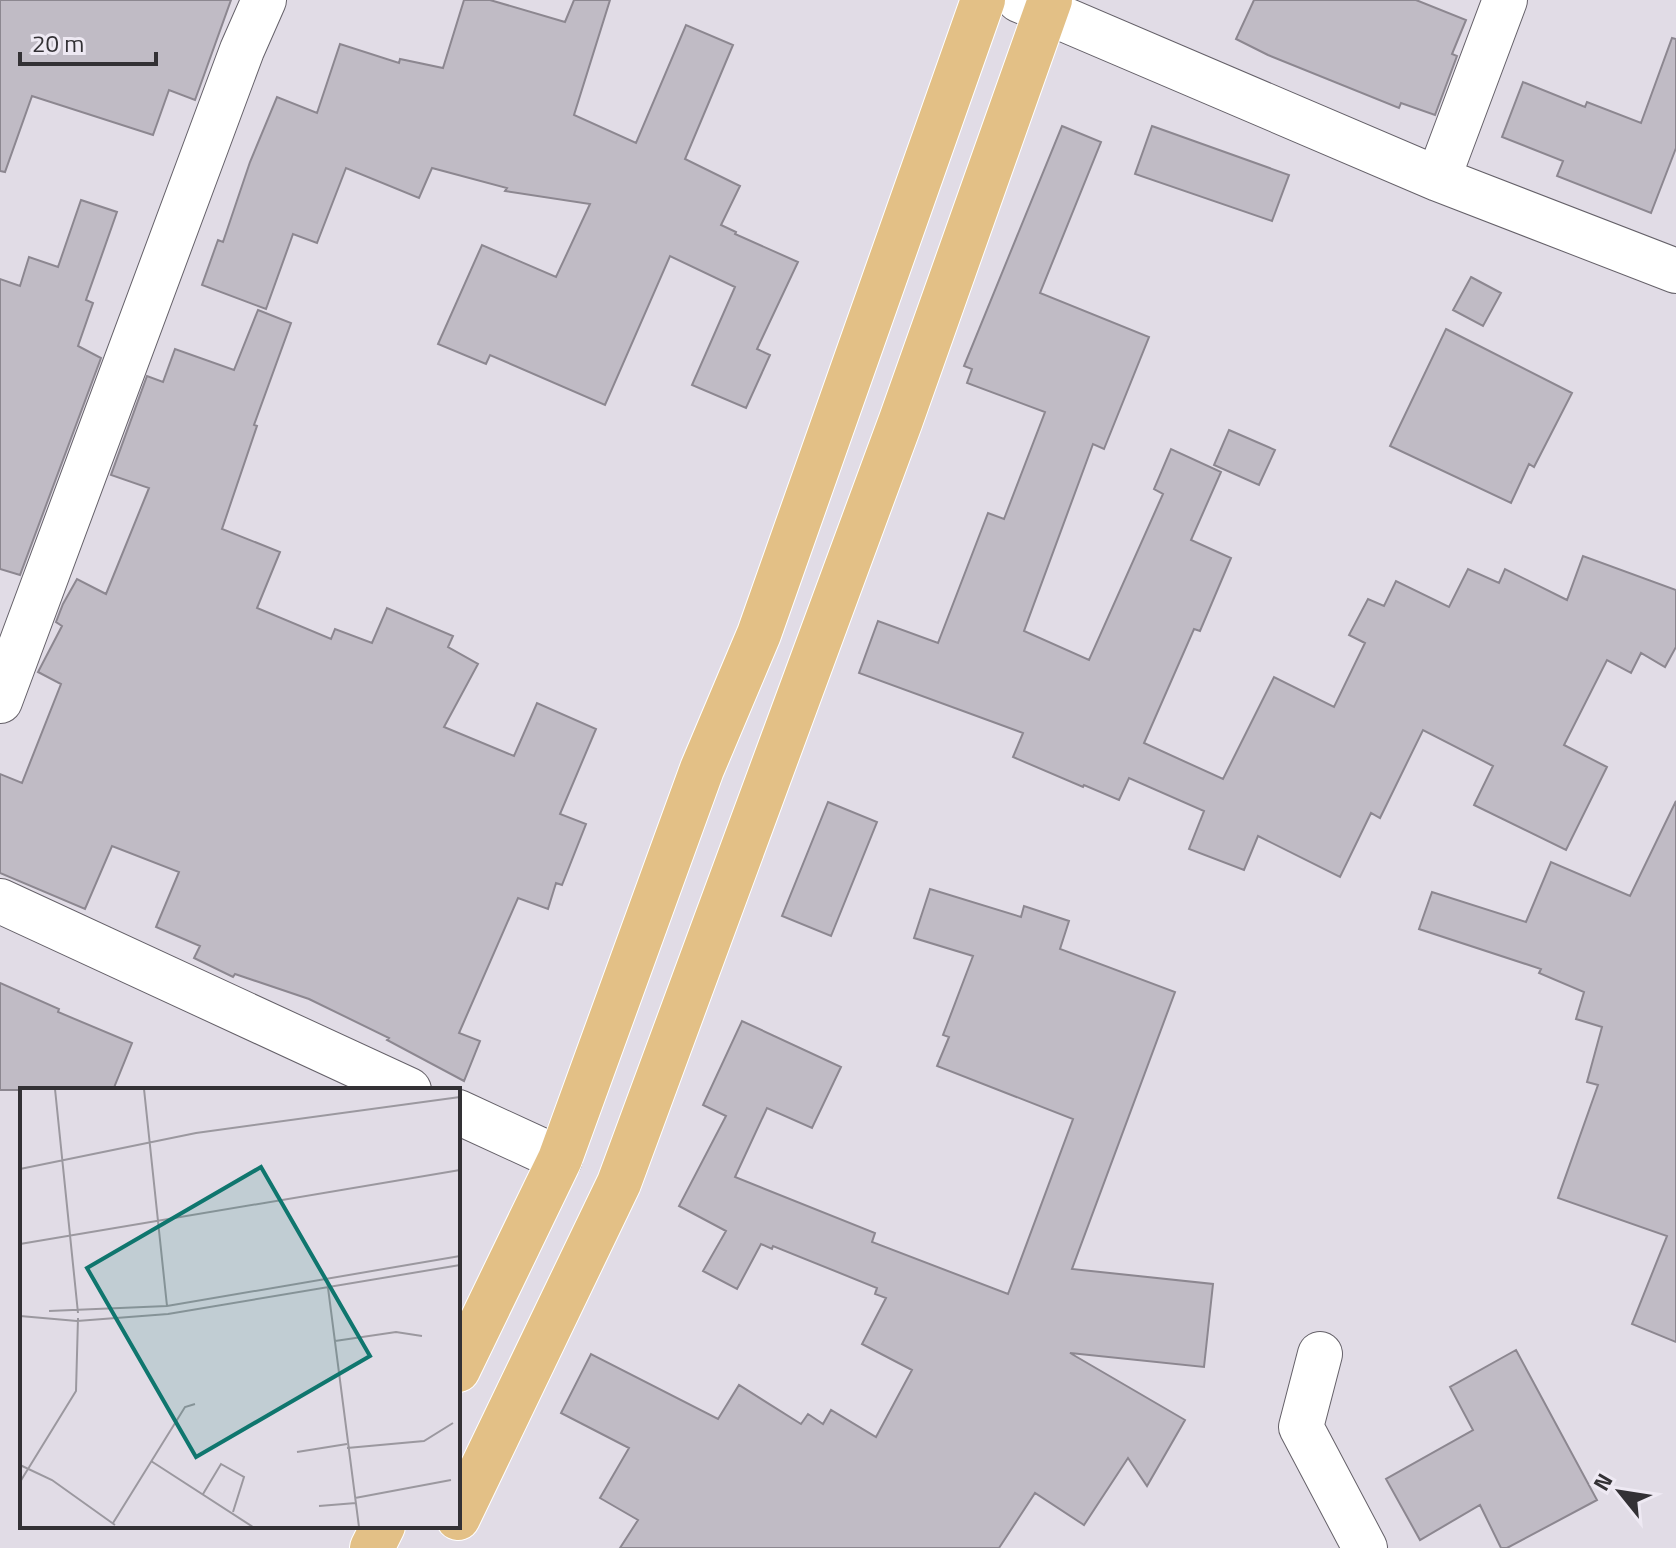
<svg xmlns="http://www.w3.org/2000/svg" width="1676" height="1548" font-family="'Titillium Web',sans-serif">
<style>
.building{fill:#c0bbc5;stroke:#8c8790;stroke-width:2}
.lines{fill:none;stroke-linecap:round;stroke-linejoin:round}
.minor-casing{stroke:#656169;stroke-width:46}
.major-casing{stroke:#fff;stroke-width:46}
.minor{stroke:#fff;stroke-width:44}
.major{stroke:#e3c086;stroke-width:44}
.inset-road{fill:none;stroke:#9b989f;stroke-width:2}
.view{fill:#0f766e;fill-opacity:0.15;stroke:#0f766e;stroke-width:4}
.inset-edge{fill:none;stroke:#333135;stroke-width:4}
</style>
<rect width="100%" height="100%" fill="#e1dce6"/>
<path class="building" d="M0,0H231L195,100L169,90L153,135L32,96L5,172L0,171Z
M464,0H490L565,22L574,0H610L574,115L636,143L686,25L733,45L685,159L740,186L721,225L736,232L735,234L798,262L757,349L770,355L746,408L692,385L735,287L670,256L605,405L490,355L486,364L438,344L482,245L556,277L590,204L505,191L507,188L432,168L419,198L346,168L317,243L293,234L266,309L202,285L218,240L223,242L250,162L277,97L317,113L340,44L399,63L400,59L443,68Z
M1254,0H1416L1466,20L1452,54L1457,56L1435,115L1401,103L1399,108L1268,55L1236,39Z
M1672,38L1676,39V148L1651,213L1557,176L1563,161L1502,137L1523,82L1585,107L1587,102L1641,123Z
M1062,126L1101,142L1040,293L1149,337L1104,449L1093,444L1024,631L1089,660L1163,494L1154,489L1171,449L1221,472L1191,540L1231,558L1200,631L1194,629L1144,743L1223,779L1274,677L1334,707L1365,643L1349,635L1368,599L1384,606L1396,581L1449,607L1468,569L1499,583L1505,569L1567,600L1583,556L1676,590V647L1665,667L1641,653L1631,673L1607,660L1564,745L1607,767L1566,850L1474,805L1493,766L1423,730L1380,818L1371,813L1340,877L1258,836L1244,870L1189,849L1204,811L1129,778L1119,800L1084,785L1083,787L1013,757L1023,733L859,673L878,621L938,643L988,513L1004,519L1045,412L967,383L972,369L964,366Z
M1152,126L1289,175L1272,221L1135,174Z
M81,200L117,212L86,300L93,303L78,346L101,358L20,575L0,569V279L20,286L29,257L58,267Z
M1471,277L1501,293L1483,326L1453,310Z
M258,310L291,323L254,425L257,426L222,529L280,552L257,608L331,639L335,629L372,643L387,608L453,636L448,647L478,664L444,727L514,756L537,703L596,729L560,814L586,824L562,885L556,883L548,909L518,898L459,1033L480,1041L464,1081L387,1040L389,1038L309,999L235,974L233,977L194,958L200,946L156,927L179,872L112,846L85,909L0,873V774L22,783L61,684L38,672L62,626L56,622L63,604L77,579L106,594L149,488L111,475L147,376L163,382L175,349L234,370Z
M1446,329L1572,393L1534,467L1529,464L1511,503L1390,446Z
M1229,430L1275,450L1259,485L1214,465Z
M1676,801V1342L1632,1324L1667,1236L1558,1198L1598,1085L1587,1082L1602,1027L1576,1019L1584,992L1539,973L1541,969L1419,929L1432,892L1526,922L1551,862L1630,896Z
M828,802L877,822L831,936L782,916Z
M930,889L1021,917L1024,906L1069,921L1060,949L1175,992L1072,1269L1213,1284L1204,1367L1070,1353L1185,1420L1147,1486L1128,1458L1084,1525L1035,1493L999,1548H620L638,1520L600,1498L629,1448L561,1413L591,1354L718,1419L739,1385L801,1424L808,1414L823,1424L831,1410L876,1437L912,1370L862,1344L886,1298L875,1294L877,1288L773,1246L772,1249L761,1244L737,1289L703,1271L726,1231L679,1206L726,1116L703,1105L742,1021L841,1067L812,1128L767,1108L735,1177L875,1233L872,1242L1008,1294L1073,1119L937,1066L949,1037L943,1035L973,956L914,938Z
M0,983L59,1009L58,1012L132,1043L113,1090H0Z
M1516,1350L1597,1500L1507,1548H1501L1480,1505L1420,1540L1386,1479L1473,1430L1450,1387Z"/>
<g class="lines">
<g class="minor-casing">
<path id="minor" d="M1019,0L1438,179L1676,271
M1438,179L1505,0
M0,701L242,50L264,0
M0,901L409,1090
M458,1112L560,1159
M1320,1354L1301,1427L1365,1548"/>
</g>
<g class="major-casing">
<path id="major" d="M458,1370L560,1159L702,769L759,634L983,0
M458,1518L619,1183L901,420L1050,0
M372,1548L383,1526"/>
</g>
<use href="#minor" class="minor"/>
<use href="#major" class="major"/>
</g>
<g transform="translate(20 1088)">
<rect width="440" height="440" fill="#e1dce6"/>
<path class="inset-road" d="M35,1L58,225M124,1L147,218M0,81L176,45L440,9M0,156L440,82M307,192L339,439M29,223L147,218L440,168M0,228L57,233L148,226L440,177M315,253L376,244L402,248M327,360L404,353L433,335M277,364L327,356M131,373L233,439M0,377L32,392L95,437M0,394L56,303L58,230M183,406L201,376L224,389L213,424M335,410L431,392M299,418L336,415M93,435L165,319L175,316"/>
<path class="view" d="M241,79L350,268L176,369L67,180Z"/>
<rect width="440" height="440" class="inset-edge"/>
</g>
<g transform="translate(1620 1492) rotate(300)" stroke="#eee9f3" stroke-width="6" paint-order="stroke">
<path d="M0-6L14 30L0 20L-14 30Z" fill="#333135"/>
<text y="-12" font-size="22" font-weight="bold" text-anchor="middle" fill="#333135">N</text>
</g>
<path d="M20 52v12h136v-12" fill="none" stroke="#333135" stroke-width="4"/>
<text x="32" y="52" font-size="24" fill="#333135" stroke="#eee9f3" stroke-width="6" paint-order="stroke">20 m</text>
</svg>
